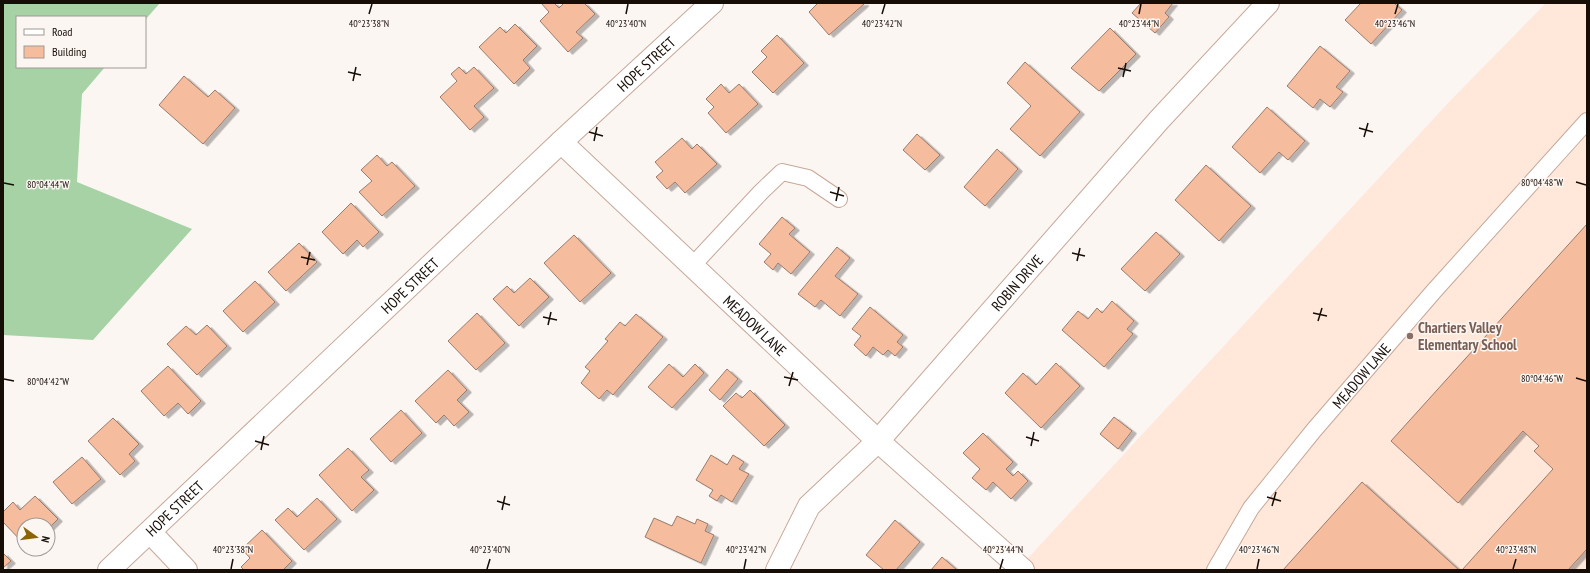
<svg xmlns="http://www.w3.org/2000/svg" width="1590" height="573" font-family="'PT Sans Narrow',sans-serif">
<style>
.built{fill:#ffe7da}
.forest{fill:#a6d2a5}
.building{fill:#f6bc9e;stroke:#987b6c;filter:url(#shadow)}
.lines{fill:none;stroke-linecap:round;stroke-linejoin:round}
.service-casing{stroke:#c7a899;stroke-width:18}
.minor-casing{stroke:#c7a899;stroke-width:24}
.service{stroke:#fff;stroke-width:16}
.minor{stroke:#fff;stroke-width:22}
.ticks{fill:none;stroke:#170d07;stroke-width:1.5}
.education-dot{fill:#8d6e63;stroke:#fcf6f2;stroke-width:1.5}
.labels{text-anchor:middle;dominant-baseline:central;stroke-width:3;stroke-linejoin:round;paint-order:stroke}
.street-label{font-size:15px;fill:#170d07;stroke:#fcf6f2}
.education-label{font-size:15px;font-weight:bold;fill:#785e54;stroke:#fcf6f2;text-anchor:start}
.ticks-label{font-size:10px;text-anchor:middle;fill:#170d07;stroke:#fcf6f2;stroke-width:3;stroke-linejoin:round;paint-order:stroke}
</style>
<defs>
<filter id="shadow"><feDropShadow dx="4.5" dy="2.5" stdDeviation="0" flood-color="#0004"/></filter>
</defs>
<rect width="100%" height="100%" fill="#fcf6f2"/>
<path class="built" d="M1546,3H1587V570H1017L1449,102Z"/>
<path class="forest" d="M3,3H160L145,20V17H17V67H105L82,94L77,182L192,229L93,340L3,335Z"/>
<path class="building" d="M541,3H554L559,8L564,3H584L595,14L576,32L583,38L568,52L540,21L549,12Z
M818,3H864V4L829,35L809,12Z
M1141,3H1173L1165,13L1169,17L1155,33L1132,13Z
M1361,3H1394L1402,10L1371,44L1345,20Z
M515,24L537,46L523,60L530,68L514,84L479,47L500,27L506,33Z
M1110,28L1136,54L1099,91L1071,68Z
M777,35L804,63L773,93L752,72L767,57L761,51Z
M1320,46L1350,71L1336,87L1343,92L1330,107L1320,99L1313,108L1287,86Z
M1025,62L1080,112L1040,156L1010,129L1031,106L1007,83Z
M459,67L466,74L474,67L494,88L474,106L484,117L470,130L440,97L457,81L451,74Z
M184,76L208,97L215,90L235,108L203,144L159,105Z
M721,84L729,93L739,84L758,104L726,133L708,113L714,107L706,99Z
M1267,107L1305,141L1288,160L1279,152L1260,173L1232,147Z
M917,134L940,155L925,170L903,150Z
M682,138L692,149L697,144L717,164L685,193L675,182L667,189L656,177L663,171L655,162Z
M997,149L1018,169L985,206L964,187Z
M377,155L387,166L392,162L415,186L382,216L359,192L372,181L361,170Z
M1206,165L1251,206L1219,241L1175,200Z
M351,203L379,232L363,247L357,240L343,254L322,232Z
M782,217L795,228L789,234L810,252L791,274L778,263L773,270L764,262L771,254L759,244Z
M1587,224V549L1568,570H1462L1553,469L1534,451L1539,446L1523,431L1458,503L1391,441Z
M1156,232L1180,254L1145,291L1121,269Z
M574,235L611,273L580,302L544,263Z
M299,243L317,262L286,291L268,272Z
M837,247L850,258L835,276L858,294L840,316L821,300L815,307L798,294Z
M530,278L549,297L519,326L493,299L507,286L514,293Z
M255,281L275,302L243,332L223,311Z
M1112,301L1134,321L1127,329L1133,334L1104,367L1062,330L1078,311L1088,319L1097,308L1102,313Z
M870,307L903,335L897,342L903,347L895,356L888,350L883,355L873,347L866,356L854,345L861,336L852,329Z
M477,313L505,343L476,370L448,341Z
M636,314L663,337L613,395L607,390L599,399L581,383L590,371L585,367L608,341L605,339L620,322L625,326Z
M207,325L227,346L197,375L167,344L186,326L196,335Z
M1056,363L1080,386L1041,428L1005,393L1023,373L1036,385Z
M669,364L683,377L695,364L704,373L672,408L648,387Z
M168,366L201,401L188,414L178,403L164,416L141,391Z
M727,369L738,379L720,400L709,390Z
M448,370L467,390L457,400L469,412L454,426L444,415L436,423L415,401Z
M750,390L785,425L764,446L723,406L736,393L742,398Z
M401,410L422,433L391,462L370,439Z
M1114,417L1132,431L1118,449L1100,434Z
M113,418L139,444L129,454L135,461L120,475L88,441Z
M983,433L1013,462L1006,469L1013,476L1018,471L1028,481L1011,499L993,482L986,490L972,478L980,469L963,453Z
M348,448L369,470L361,477L374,490L352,511L319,475Z
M711,455L727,465L733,455L744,462L739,469L749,474L732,502L721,495L717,501L709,496L713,490L696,480Z
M82,457L101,479L72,504L53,482Z
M1362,482L1459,570H1283Z
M35,496L58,519L48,529V525H24V544L3,522V512L13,502L20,510Z
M317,498L337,519L304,550L275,520L288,508L297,517Z
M677,516L695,524L697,519L708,524L705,531L714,535L701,563L645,537L654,518L672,526Z
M895,520L920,542L896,570H884L866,555Z
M262,530L292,561L283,570H244L241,567L250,558L242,549Z
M3,553L11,561L3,568Z
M942,557L957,570H931Z"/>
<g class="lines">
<g class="service-casing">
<g id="service">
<path d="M692,266L761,192L782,172L808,178L839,199"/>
<path id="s1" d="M1215,570L1251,508L1314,430L1434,291L1587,121"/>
</g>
</g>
<g class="minor-casing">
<g id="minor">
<path id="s2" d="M561,142L878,441L1023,570"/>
<path d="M150,532L186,570"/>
<path id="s3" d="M109,570L561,142L712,3"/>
<path id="s4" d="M777,570L809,506L878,441L1159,120L1268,3"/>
</g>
</g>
<use href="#service" class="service"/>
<use href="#minor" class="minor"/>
</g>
<path class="ticks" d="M369,14L372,4M626,14L628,4M882,14L885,4M1139,14L1141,4M1395,14L1398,4M1118,68L1131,71M348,72L361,75M1123,77L1126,63M353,81L356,67M1359,128L1373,132M589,132L603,136M1364,137L1368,123M594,141L597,127M1576,182L1586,185M4,183L14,185M830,192L844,196M836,201L839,187M1072,253L1085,256M301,257L315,260M1077,261L1080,248M307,265L310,252M1313,313L1327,316M543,317L557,320M1318,321L1322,308M548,325L551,312M784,377L798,380M1576,378L1586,381M4,379L14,381M789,386L793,372M1026,437L1039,441M255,441L269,445M1031,446L1034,432M261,450L264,436M1267,497L1281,501M497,501L510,505M1272,506L1276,492M502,510L505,496M231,569L233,559M487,569L490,559M744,569L746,559M1000,569L1003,559M1257,569L1259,559M1513,569L1516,559"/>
<circle class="education-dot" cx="1410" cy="336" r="4"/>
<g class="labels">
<g class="street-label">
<text stroke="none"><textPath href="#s3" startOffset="738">HOPE STREET</textPath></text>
<text stroke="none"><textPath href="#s4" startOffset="377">ROBIN DRIVE</textPath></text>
<text stroke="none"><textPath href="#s3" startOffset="414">HOPE STREET</textPath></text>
<text stroke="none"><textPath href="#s2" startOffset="267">MEADOW LANE</textPath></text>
<text stroke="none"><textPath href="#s1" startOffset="244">MEADOW LANE</textPath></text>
<text stroke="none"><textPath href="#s3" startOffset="90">HOPE STREET</textPath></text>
</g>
<g class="education-label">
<text x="1418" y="327">Chartiers Valley<tspan x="1418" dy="17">Elementary School</tspan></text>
</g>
</g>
<g class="ticks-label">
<text x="369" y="27">40°23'38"N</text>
<text x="626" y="27">40°23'40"N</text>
<text x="882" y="27">40°23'42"N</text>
<text x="1139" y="27">40°23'44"N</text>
<text x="1395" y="27">40°23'46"N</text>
<text x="1542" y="186">80°04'48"W</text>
<text x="48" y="188">80°04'44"W</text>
<text x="1542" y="382">80°04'46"W</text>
<text x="48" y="385">80°04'42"W</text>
<text x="233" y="553">40°23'38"N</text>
<text x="490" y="553">40°23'40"N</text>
<text x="746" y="553">40°23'42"N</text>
<text x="1003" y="553">40°23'44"N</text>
<text x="1259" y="553">40°23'46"N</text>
<text x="1516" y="553">40°23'48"N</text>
</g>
<rect width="1590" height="573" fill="none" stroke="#170d07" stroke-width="8"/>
<rect x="16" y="16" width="130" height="52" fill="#fcf6f2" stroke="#a09994"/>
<rect x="24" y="29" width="20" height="6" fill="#ffffff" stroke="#a09994"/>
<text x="52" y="36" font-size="12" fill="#170d07">Road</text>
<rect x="24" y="46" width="20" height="12" fill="#f6bc9e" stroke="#a09994"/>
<text x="52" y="56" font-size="12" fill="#170d07">Building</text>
<g transform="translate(36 537) rotate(104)"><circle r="19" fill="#fcf6f2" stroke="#a09994"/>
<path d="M0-3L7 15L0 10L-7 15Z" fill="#8d6206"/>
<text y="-6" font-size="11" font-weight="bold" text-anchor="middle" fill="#170d07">N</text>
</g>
</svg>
